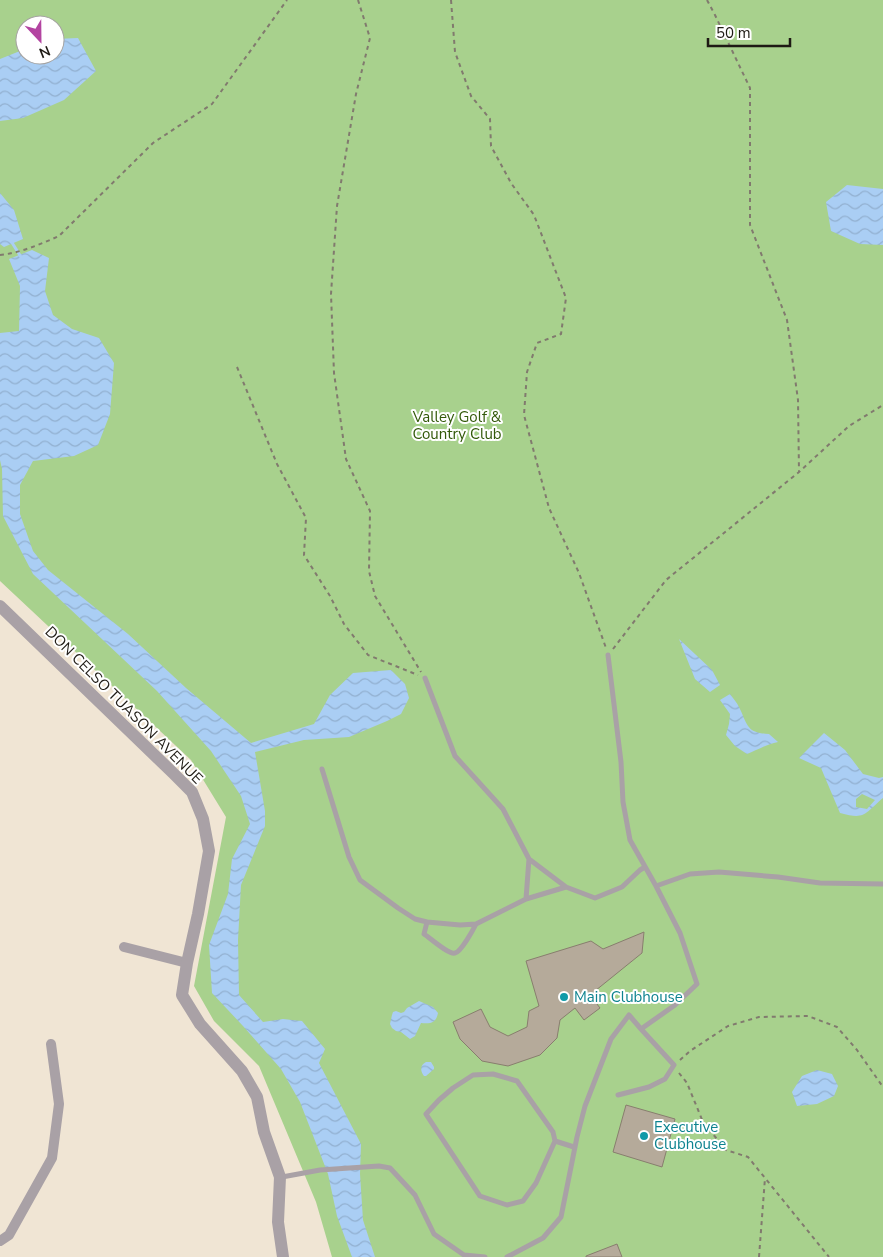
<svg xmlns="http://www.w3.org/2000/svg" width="883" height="1257" font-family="'Nunito Sans',sans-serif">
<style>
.green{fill:#a8d18d;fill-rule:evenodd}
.water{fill:url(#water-waves);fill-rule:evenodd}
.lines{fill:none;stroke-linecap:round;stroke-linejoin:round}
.stream{stroke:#aacef4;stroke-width:3}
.building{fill:#b5aa9a;stroke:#887e6e}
.path{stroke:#817a6e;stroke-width:2;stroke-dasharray:4 4;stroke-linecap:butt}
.service{stroke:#a9a1a6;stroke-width:5}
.minor{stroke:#a9a1a6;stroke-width:10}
.tertiary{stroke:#a9a1a6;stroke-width:12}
.culture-dot{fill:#0f9aa8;stroke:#fff;stroke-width:2}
.labels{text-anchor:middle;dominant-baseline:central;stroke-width:4;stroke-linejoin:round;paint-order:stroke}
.park-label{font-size:15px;fill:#325909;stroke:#fff}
.street-label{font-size:15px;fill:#1e1a14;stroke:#fff}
.culture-label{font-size:15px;fill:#0d838f;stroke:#fff;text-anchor:start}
</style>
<defs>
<pattern id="water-waves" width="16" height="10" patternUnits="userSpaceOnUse" patternTransform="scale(1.25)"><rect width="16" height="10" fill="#aacef4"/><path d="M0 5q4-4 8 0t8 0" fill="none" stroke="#92b0d0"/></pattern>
</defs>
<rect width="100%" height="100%" fill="#f0e5d4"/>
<path class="green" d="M0,0H883V1257H332L316,1202L259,1066L214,1021L194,986L226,817L191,760L0,581ZM25,25H55V55H25Z"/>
<path class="water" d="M78,38L96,71L64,100L23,118L0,121V59L25,49V55H55V39Z
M847,185L883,189V245L860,244L831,231L826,202Z
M0,193L14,210L23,239L4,247L0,244Z
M32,250L49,258L45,291L53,315L72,329L99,338L114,363L110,414L98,445L74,456L33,461L20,485V514L33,551L48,570L128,634L186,688L251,743L314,724L330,695L353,673L391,670L405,684L409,698L401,714L387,721L349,737L304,740L255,752L265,811V826L241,885L238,940L239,995L263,1022L283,1019L302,1021L325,1049L319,1063L361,1144L360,1174L363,1220L375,1257H352L337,1216L328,1174L300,1102L281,1069L243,1026L212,993L209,945L228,894L232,859L250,824L241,796L211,751L157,691L33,574L3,516L2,469L0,460V333L19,331L20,286L9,259Z
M679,639L712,670L720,685L710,692L695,679Z
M730,694C733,698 737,703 739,707C748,725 746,733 769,734L778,742C767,744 757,750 747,754L735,746L726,735L729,724L730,714L720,700Z
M824,733L845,750L863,774L879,778L883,777V798C864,814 866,820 840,813L821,768L799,758ZM862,794L875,800L867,809L856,807V799Z
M419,1001L433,1007L438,1013C436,1023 431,1024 421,1023L415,1036L410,1039L401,1032L396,1031L392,1028L390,1024L392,1015L393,1012L396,1011L401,1013L404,1012L407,1008Z
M426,1062H431L434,1067V1069L426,1076H424C420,1071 420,1065 426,1062Z
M817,1070L832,1074L838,1086L834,1096L817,1104L797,1106L792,1092L802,1076Z"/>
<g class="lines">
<path class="stream" d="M11,241L21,257"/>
</g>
<path class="building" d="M644,932L642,953L590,995L600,1008L584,1020L575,1008L560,1020L557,1038L540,1055L508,1066L482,1061L460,1039L453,1022L481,1009L490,1027L508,1036L527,1027L529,1011L539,1006L526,961L591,941L603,949Z
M626,1105L675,1119L662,1167L613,1152Z
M617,1244L622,1257H586V1256Z"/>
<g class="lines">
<path class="path" d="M358,0L370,38L356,94L337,206L331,294L334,373L346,459L370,511L369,571L375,596L421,672
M451,0L455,52L471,96L490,119L491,146L511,183L534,215L566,298L561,334L537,343L527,372L524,415L549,508L579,573L606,648
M707,0L715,15L750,88V225L787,320L798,400L799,472
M0,255C20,253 41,244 59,236L153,143L212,104L287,0
M237,367L277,464L306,518L304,555L330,596L344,624L368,655L418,675
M613,649L666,580L799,472L849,426L883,405
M680,1060L690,1051L728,1026L759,1017L808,1016L837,1027L857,1050L883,1087
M679,1073L687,1083L703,1122L726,1150L748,1157L829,1257
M759,1257L765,1178"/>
<path class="service" d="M608,655L621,762L623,802L630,840L656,886L680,933L697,984L675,1005L641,1029
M425,678L455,756L503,809L529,859L566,887L595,898L622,887L640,870L645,867
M322,769L349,857L360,880L398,908L415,919L427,922L460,925L476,924L526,899L566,887
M656,886L690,874L719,872L778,877L820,883L883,884
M526,899L529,859
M427,922L424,934C430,938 449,955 455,953C461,952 473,930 476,924
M493,1074L517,1081L553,1132L555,1141L536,1183L523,1201L507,1205L480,1196L426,1114L439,1100L453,1088L473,1075Z
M555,1141L574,1147
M282,1177L320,1170L379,1166L390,1168L415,1195L434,1234L464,1255L485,1257
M507,1257L543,1238L561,1217L577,1137L585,1106L611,1039L629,1015L641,1029L674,1065L665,1079L649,1087L618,1095"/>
<path class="minor" d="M124,947L187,963
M0,1241L9,1235L52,1158L59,1104L51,1044"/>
<path class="tertiary" d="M0,606L173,773L192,792L203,819L209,851L198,914L187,963L182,995L200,1024L242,1071L257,1097L264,1132L280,1177L278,1222L283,1257"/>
</g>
<g class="culture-dot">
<circle cx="564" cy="997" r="5"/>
<circle cx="644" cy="1136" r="5"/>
</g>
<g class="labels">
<g class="park-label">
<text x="457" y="417">Valley Golf &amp;<tspan x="457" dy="17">Country Club</tspan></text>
</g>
<g class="street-label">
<text transform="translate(124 705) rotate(45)">DON CELSO TUASON AVENUE</text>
</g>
<g class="culture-label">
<text x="574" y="997">Main Clubhouse</text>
<text x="654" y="1127">Executive<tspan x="654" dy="17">Clubhouse</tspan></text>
</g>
</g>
<g transform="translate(40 40) rotate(158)"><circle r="24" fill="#ffffff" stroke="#a5a3a1"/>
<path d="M0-4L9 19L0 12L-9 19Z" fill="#b344a1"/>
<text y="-8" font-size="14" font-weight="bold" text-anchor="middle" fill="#1e1a14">N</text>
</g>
<path d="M708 38v8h82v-8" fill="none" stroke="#1e1a14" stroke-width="2.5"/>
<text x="716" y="38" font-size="15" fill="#1e1a14" stroke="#ffffff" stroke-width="4" paint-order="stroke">50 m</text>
</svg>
